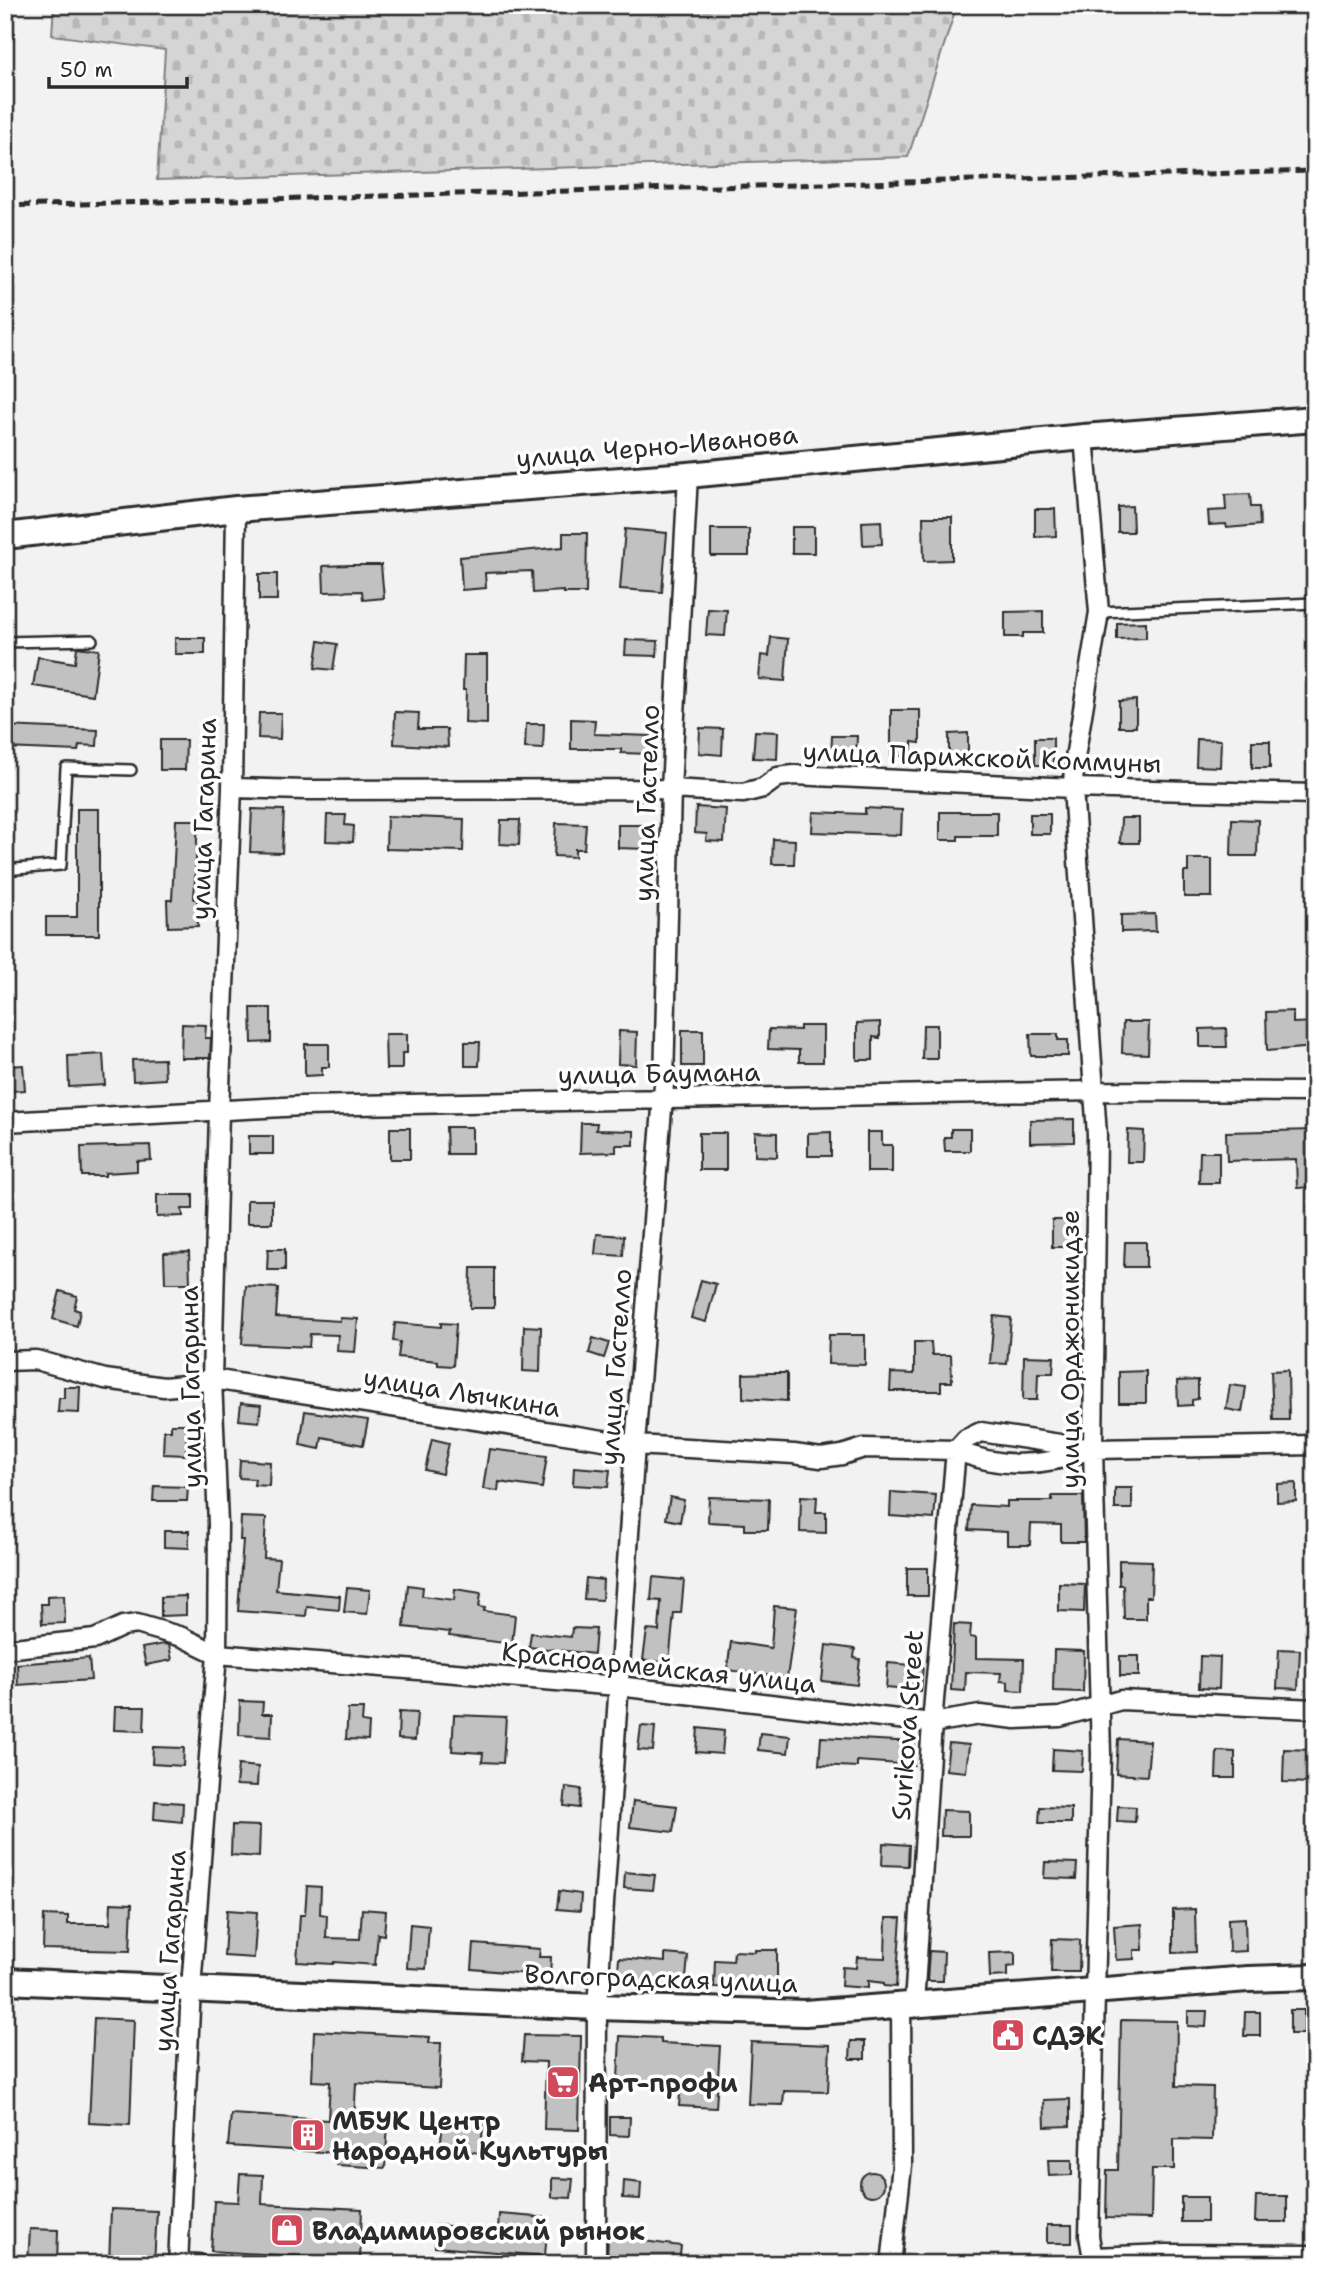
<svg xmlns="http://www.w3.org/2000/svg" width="1320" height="2269" font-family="'Shantell Sans',sans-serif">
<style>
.cemetery{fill:url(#cemetery-stones);stroke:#808080;stroke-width:2}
.building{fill:#c1c1c1;stroke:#2b2b2b;stroke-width:2}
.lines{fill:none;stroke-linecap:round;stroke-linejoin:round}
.lane-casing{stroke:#2b2b2b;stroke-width:14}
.street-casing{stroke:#2b2b2b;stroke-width:23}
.secondary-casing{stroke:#2b2b2b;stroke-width:30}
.lane{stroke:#fff;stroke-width:9}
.street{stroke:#fff;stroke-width:18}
.secondary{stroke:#fff;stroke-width:24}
.rail{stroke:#2b2b2b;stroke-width:5;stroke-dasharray:10 5;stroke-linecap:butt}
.labels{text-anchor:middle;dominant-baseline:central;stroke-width:7;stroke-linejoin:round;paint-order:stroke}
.street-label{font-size:26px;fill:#2b2b2b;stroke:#fff}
.poi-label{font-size:26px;font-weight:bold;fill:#2b2b2b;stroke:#fff;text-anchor:start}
</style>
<defs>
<pattern id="cemetery-stones" width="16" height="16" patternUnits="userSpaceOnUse" patternTransform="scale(1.75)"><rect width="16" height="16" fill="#d5d5d5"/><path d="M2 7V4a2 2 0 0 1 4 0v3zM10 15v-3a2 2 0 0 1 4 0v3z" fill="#b7b7b7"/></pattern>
</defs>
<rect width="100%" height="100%" fill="#f2f2f2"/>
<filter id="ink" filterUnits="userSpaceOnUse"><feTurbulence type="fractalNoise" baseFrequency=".0143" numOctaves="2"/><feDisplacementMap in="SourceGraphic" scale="14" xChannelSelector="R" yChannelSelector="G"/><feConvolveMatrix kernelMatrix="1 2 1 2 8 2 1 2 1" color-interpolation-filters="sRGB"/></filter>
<g filter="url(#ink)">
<path class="cemetery" d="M54,5H957L908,157L157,180L165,50L52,35Z"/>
<path class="building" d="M1250,494L1251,507H1259L1260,525L1227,528L1226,524L1209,525L1208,511L1226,510L1225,495Z
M1132,506L1133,532H1118V507Z
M1035,509H1055L1056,536L1035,537Z
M923,517H952V560L924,561Z
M881,521L882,544L863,545L862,522Z
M792,527H814V553H792Z
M625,529L667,533L662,592L620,589Z
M711,529H749V556H711Z
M563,533H587L586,593H563V591L533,593L532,571L485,573L486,588L462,590L460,557L563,547Z
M350,565H381L384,598L363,600L362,591L324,592L323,566Z
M259,574H277V600H259Z
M708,609L727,610L725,636L706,635Z
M1043,611V633H1023V637H1005V612Z
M1146,622V638L1117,639V623Z
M771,637L788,639L785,681L759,679L761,655L769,656Z
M175,638H205V654H175Z
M626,640L658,641L657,656L625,655Z
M319,641L337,644L333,670L315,668Z
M77,647L99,650L93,695L33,686L38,657L75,663Z
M464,655H487V724L465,723L466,690H463Z
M1136,700V727H1119V701Z
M891,710H920V743L912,742V756H891Z
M395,712L419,713L418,729H447L448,747L394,744Z
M259,713H281L280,739L258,738Z
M571,719L595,720L594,734L651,736V754L621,753V749H571Z
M526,724H544L543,749L525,748Z
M5,726L98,730L97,746L79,745L78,751L5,748Z
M700,728L723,729L722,755L699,753Z
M755,731L778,732L777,759L753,758Z
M968,733V765H949V734Z
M832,736H857L856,760H831Z
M1035,738H1053V765H1035Z
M1197,739L1221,740L1220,767L1196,766Z
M160,740H186L185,770H160Z
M1252,741H1270V768H1252Z
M696,807L726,809L724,842L706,841L707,834L695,833Z
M865,808L902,810L901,835L812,832L813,812L865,814Z
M77,809H99V935H46V917H77Z
M252,809L284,810L282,853L250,852Z
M940,812H997V836H958V840H940Z
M1030,814H1050V834H1030Z
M327,815H346L345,825L354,826L353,842L326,841Z
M387,816L464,819L463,851L386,849Z
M1121,818H1139V843H1120Z
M1232,819L1258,820L1257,856H1231Z
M176,820H198L194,899H197L198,926L168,927L167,900H172Z
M501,820H520L519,845L500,844Z
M556,823L586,824L584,849H575V857L554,856Z
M618,825H646V849L618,848Z
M773,839L795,840L794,864H772Z
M1188,859H1212V897H1184V872H1188Z
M1155,914L1156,931L1121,932V915Z
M251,1008H271V1042L252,1043Z
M1293,1011V1023L1315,1022V1047L1267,1051L1266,1012Z
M880,1022V1038L873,1037V1060H857V1023Z
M1123,1022H1149L1148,1054L1122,1053Z
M182,1024L206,1025L205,1038H211L210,1058H181Z
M923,1025H937V1059H922Z
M800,1026H823V1062H799V1050L768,1049L769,1029L800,1030Z
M1226,1028L1227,1047H1200V1029Z
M682,1030H703V1066H682Z
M619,1031L637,1032L636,1065L618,1064Z
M385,1034H407V1053H402V1069H386Z
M1030,1034H1058V1040H1068V1056H1031Z
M465,1042H480L479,1066H465Z
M305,1044H329V1067H322V1075L305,1076Z
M103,1054L105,1085L69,1087L68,1056Z
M164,1059L165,1079L133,1081L132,1060Z
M23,1065L25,1090L11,1091L9,1066Z
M1074,1119V1142L1030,1143V1120Z
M581,1123H597L596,1130L634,1131V1145H616V1152L580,1153Z
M446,1127H472V1154H447Z
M390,1128H410V1159H390Z
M951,1129H970V1151H945L944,1137H951Z
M1128,1130L1144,1131L1143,1162H1127Z
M1315,1130V1187L1297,1188L1296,1159L1227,1161L1226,1132Z
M755,1132L777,1133V1157L755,1156Z
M831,1132V1156H808V1133Z
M867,1132H882V1145H892V1172H867Z
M699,1133H726V1170H699Z
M249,1136H273V1154H249Z
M150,1145L151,1160L137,1161V1171L105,1173V1176H82L81,1147Z
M1200,1152H1219V1183H1199Z
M157,1195H193V1209H182L183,1216L157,1217Z
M247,1200H272V1223H247Z
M1052,1220H1073V1247H1052Z
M597,1234L624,1236L623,1256L595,1254Z
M1125,1242H1146V1267H1124Z
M268,1249H285V1270H267Z
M189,1252L190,1283H165L164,1253Z
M471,1268H494V1308H470Z
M701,1280L716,1284L706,1322L691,1318Z
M246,1286L278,1288L276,1317L340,1321V1318L358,1319L355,1352L337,1351L338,1335L310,1334L309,1347L242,1344Z
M60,1291L77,1296L74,1309L80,1311L77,1326L53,1319Z
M994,1316L1011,1318L1007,1364L990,1363Z
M395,1323L441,1327V1323L456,1324L453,1366L438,1365V1361L398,1357L400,1342L393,1341Z
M524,1326L541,1327L540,1372L523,1371Z
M829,1335H865V1365L828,1364Z
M593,1338L609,1343L604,1358L589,1353Z
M914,1342H931L932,1355H951L952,1382H941V1391H890L891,1373L914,1374Z
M1024,1356L1054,1357L1053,1373H1038L1037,1400H1023Z
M1288,1370L1289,1420H1273L1271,1371Z
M1146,1371V1403H1119V1372Z
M770,1373H787V1401L743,1398V1374Z
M1198,1380V1399L1192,1400V1405L1178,1406L1177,1381Z
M1230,1385L1246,1387L1242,1412L1226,1409Z
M64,1387H80L79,1413L58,1412L59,1398H64Z
M241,1403L261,1405L259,1422L239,1420Z
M305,1411L368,1420L363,1445L322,1437L320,1449L300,1445Z
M171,1424H187L186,1455L163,1454L164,1430H171Z
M432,1439L449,1443L442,1474L425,1470Z
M489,1449L547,1456L542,1488L499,1482L498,1491L483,1489Z
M240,1460L270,1462L269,1486L254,1485L255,1479L239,1478Z
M574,1467L610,1470L608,1487L573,1485Z
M1296,1483V1501L1277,1502V1484Z
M154,1486L188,1487L187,1501H153Z
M1115,1488H1132V1509H1115Z
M891,1492L936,1495L934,1519L890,1516Z
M801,1496L817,1497L816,1512H826V1533L800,1532Z
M1052,1496H1083L1084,1542H1061V1525L1031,1524L1030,1545H1007V1532L969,1530L971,1505L1007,1507V1501H1052Z
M670,1497L684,1500L680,1522L666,1519Z
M709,1497L769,1499L768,1530H745V1524L708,1522Z
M241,1517L266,1518L264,1558L279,1559L276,1590L340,1596L339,1610L307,1607L306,1616L238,1611L243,1540H240Z
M164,1531H189V1548L164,1547Z
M1119,1560L1152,1561L1151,1597H1146V1619H1124L1123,1585H1119Z
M907,1568H928V1596H907Z
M653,1577L684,1580L681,1613H674L669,1663L643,1660L647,1630L659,1631L661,1601L651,1600Z
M586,1578L603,1580L602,1600L584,1599Z
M1059,1583L1085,1584L1084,1612L1059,1611Z
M408,1585L423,1587L422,1596L454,1600L455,1589L481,1593L479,1607L485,1608L484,1611L515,1615L512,1644L449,1636L450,1632L404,1627Z
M347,1588L370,1590L367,1614L344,1612Z
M64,1595L65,1623L42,1624L41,1604H47V1596Z
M186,1596V1615L161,1616V1597Z
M774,1606L797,1608L787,1678L727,1670L731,1642L771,1648Z
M954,1624L971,1625L970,1637L976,1638V1658L1024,1659L1023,1691L1008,1690V1682L1000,1681L1001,1673L966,1672L965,1691L951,1690Z
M572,1628L596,1629L594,1654L529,1647L531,1633L571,1637Z
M164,1644L169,1645L172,1660L146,1665L142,1648Z
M826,1645L855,1649L854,1658L860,1659L857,1685L822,1681Z
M1279,1649L1300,1650L1298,1689L1277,1688Z
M1054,1650L1084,1651L1083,1692L1053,1691Z
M1120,1656H1139V1676H1120Z
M1200,1656L1220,1657L1219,1689L1199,1688Z
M89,1658L91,1680L18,1685L17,1664Z
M888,1663L923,1666L921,1691L886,1688Z
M240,1701L263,1702L262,1714H272L271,1737L239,1735Z
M115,1707H145L144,1731L114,1730Z
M348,1709H363L362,1722L369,1723L368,1740L346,1739Z
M399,1712L417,1713L415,1740L398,1739Z
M454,1715L506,1717L503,1763L482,1762L483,1753L452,1751Z
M641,1726L655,1727L653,1751L638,1750Z
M698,1728L724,1731L722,1754L696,1752Z
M760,1733L790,1736L788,1753L758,1750Z
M821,1737L915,1742L914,1765L857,1761V1767L819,1765Z
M1118,1739L1150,1741L1147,1776L1116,1774Z
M949,1743L969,1745L966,1772L946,1770Z
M153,1747L184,1748L183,1766L152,1764Z
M1053,1749L1083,1751L1082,1771L1052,1770Z
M1284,1749L1313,1750L1312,1783L1283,1782Z
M1217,1751L1235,1752V1778H1216Z
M238,1765L258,1767L257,1786L236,1785Z
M566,1787L581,1789L579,1808L564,1806Z
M155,1801L183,1803L182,1822L154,1819Z
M633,1801L677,1806L673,1832L630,1827Z
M1118,1806L1136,1807L1135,1822L1117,1821Z
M1040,1807L1071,1808V1823H1039Z
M942,1810L969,1811V1836H941Z
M232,1825L260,1826L259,1857L231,1855Z
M883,1843L909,1845L908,1866L882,1865Z
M1045,1862L1077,1863L1076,1879L1044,1878Z
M625,1872L655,1875L653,1890L624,1888Z
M307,1886L321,1887L320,1914L327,1915L326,1938L360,1939L362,1909L386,1911L384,1935L378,1934L375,1965L334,1962L333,1964L297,1962L300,1915H305Z
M559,1891L581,1894L580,1911L557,1909Z
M111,1903L132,1904L130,1951L43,1949L44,1915L68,1916V1924H110Z
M1195,1909L1196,1952L1173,1953V1910Z
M227,1910L257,1912L254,1958L224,1956Z
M886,1918H901L896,1987L884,1986V1983L868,1981V1988L841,1986L842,1967L856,1968L857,1957L885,1958Z
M1245,1918L1246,1951L1229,1952L1228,1919Z
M410,1924L429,1926L426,1969L407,1968Z
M1142,1924L1143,1950H1134V1959L1116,1960L1114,1926Z
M1052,1939L1080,1940L1079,1972H1051Z
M474,1944L540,1949L539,1957H551L550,1976L472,1969Z
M755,1950H777V1979H766V1988L714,1987L715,1960L733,1961L734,1951L755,1952Z
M929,1951L944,1952L943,1981H927Z
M1015,1952V1966L1007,1967V1976L990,1977L989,1953Z
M665,1954L688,1956L685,1990L617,1983L619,1958L665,1962Z
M1290,2010H1304V2034H1290Z
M1188,2011H1207L1206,2027L1188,2026Z
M1245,2012H1260V2036H1244Z
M94,2018L134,2020L130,2125L89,2123Z
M1121,2020L1177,2021L1176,2086L1213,2087L1212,2140L1174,2139V2169H1152L1151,2219L1106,2218L1107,2170H1118Z
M314,2031L430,2037L429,2043H441L439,2088L356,2083L354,2122L388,2124L385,2168L337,2165L338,2153L228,2146L231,2114L328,2120L330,2082L312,2081Z
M524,2035L581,2036L579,2130L544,2129L546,2062L522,2061Z
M620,2036L661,2038V2043L720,2046L716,2108L679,2106L681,2082L618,2079Z
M851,2041H865V2059H850Z
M751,2042L830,2045L828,2092L784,2091L783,2105L748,2104Z
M1070,2099V2126L1045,2127L1044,2100Z
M444,2115L484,2121L480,2153L440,2148Z
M610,2117H630L629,2136L610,2135Z
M1048,2160H1072V2175L1049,2176Z
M860 2184a12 12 0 1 1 24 0a12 12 0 1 1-24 0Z
M240,2174L263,2175L262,2204L362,2209L360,2260L211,2251L214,2201L238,2202Z
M552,2178L573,2179L571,2198L552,2197Z
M624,2181L641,2183L640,2199L623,2198Z
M1256,2196H1287V2222H1255Z
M1181,2197H1207V2222H1181Z
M111,2209L157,2211L154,2264H109Z
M499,2214L548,2218L545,2256L435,2247L437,2225L498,2230Z
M1047,2225H1072V2243H1047Z
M30,2229L58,2230L57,2264H28Z
M608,2231L644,2233L643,2241L681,2246L679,2264H607Z"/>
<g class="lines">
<g class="lane-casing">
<path id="lane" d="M1099,612L1315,603
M5,642L92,640
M5,870L61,865L66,768L131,770"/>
</g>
<g class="street-casing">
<path id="street" d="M1084,437L1099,612L1074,764L1073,788L1097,1135L1093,1449L1101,1754L1089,2236L1094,2264
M232,788L306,790L671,789L743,793L763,788L778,777L794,775L1073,788L1315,794
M5,1122L302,1106L1095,1091L1315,1092
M5,1361L36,1360L105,1379L164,1387L185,1385L212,1379L635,1445L794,1454L821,1458L842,1455L864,1448L956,1450L966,1439L981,1432L1093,1449L1315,1445
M5,1649L95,1639L123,1626L137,1624L182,1637L217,1654L618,1686L932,1723L980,1715L1016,1719L1060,1717L1121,1700L1315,1709
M914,2005L932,1723L956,1450C999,1469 1045,1467 1088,1450
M1094,2257L1166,2254L1315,2255
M178,2263L198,2264
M178,2264L191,1988L217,1654L218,1524L212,1379L219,1112L232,788L236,509
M596,2264L597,2007L635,1445L664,1084L671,789L688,475
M891,2264L902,2165L901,2005"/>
</g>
<g class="secondary-casing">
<path id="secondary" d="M5,536L236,509L688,475L1084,437L1315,419
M5,1981L597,2007L805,2013L1248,1979L1315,1977"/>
</g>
<use href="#lane" class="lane"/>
<use href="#street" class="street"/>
<use href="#secondary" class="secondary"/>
<path class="rail" d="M5,206L1315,171"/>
</g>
</g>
<defs>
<g id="civic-square" transform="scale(1.75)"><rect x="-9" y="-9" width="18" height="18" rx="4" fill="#d1495b" stroke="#fff"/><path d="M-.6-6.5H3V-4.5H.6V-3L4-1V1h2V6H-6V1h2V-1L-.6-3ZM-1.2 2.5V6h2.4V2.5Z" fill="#fff"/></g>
<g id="supermarket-square" transform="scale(1.75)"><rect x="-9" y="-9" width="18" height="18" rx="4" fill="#d1495b" stroke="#fff"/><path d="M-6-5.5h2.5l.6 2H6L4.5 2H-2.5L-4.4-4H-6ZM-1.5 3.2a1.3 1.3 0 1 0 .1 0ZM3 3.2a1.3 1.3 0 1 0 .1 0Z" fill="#fff"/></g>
<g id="building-square" transform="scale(1.75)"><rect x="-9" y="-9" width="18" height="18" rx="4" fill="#d1495b" stroke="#fff"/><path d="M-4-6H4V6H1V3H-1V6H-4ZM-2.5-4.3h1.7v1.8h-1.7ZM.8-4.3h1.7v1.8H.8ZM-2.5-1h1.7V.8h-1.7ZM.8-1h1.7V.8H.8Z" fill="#fff"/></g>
<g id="shop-square" transform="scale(1.75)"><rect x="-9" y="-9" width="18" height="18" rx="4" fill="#d1495b" stroke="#fff"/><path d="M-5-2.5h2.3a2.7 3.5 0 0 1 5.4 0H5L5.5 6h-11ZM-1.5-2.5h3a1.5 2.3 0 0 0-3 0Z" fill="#fff"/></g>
</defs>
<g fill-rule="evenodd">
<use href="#civic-square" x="1008" y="2035"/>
<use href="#supermarket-square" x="563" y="2082"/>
<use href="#building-square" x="308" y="2135"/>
<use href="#shop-square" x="287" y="2230"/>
</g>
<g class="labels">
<g class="street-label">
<text transform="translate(657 446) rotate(-5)">улица Черно-Иванова</text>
<text transform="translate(982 757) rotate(2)">улица Парижской Коммуны</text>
<text transform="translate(646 803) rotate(-88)">улица Гастелло</text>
<text transform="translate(203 819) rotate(-88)">улица Гагарина</text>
<text transform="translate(659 1073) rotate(-1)">улица Баумана</text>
<text transform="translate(1069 1349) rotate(-90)">улица Орджоникидзе</text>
<text transform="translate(615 1367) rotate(-86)">улица Гастелло</text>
<text transform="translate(190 1387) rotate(-91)">улица Гагарина</text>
<text transform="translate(462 1392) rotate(9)">улица Лычкина</text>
<text transform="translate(659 1667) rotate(6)">Красноармейская улица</text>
<text transform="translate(907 1725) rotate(-86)">Surikova Street</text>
<text transform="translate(169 1951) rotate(-86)">улица Гагарина</text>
<text transform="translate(661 1978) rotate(2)">Волгоградская улица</text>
</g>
<g class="poi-label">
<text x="1032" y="2035">СДЭК</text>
<text x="588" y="2082">Арт-профи</text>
<text x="332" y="2120">МБУК Центр<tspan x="332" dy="30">Народной Культуры</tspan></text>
<text x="312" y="2230">Владимировский рынок</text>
</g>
</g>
<rect width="1320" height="2269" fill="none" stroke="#fff" stroke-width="28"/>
<rect x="14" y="14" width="1292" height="2241" fill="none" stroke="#2b2b2b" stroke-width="2.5" filter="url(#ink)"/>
<path d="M49 77v10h138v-10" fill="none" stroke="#2b2b2b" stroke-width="3.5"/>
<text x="60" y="77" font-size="21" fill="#2b2b2b" stroke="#ffffff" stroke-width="5" paint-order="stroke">50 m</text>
</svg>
